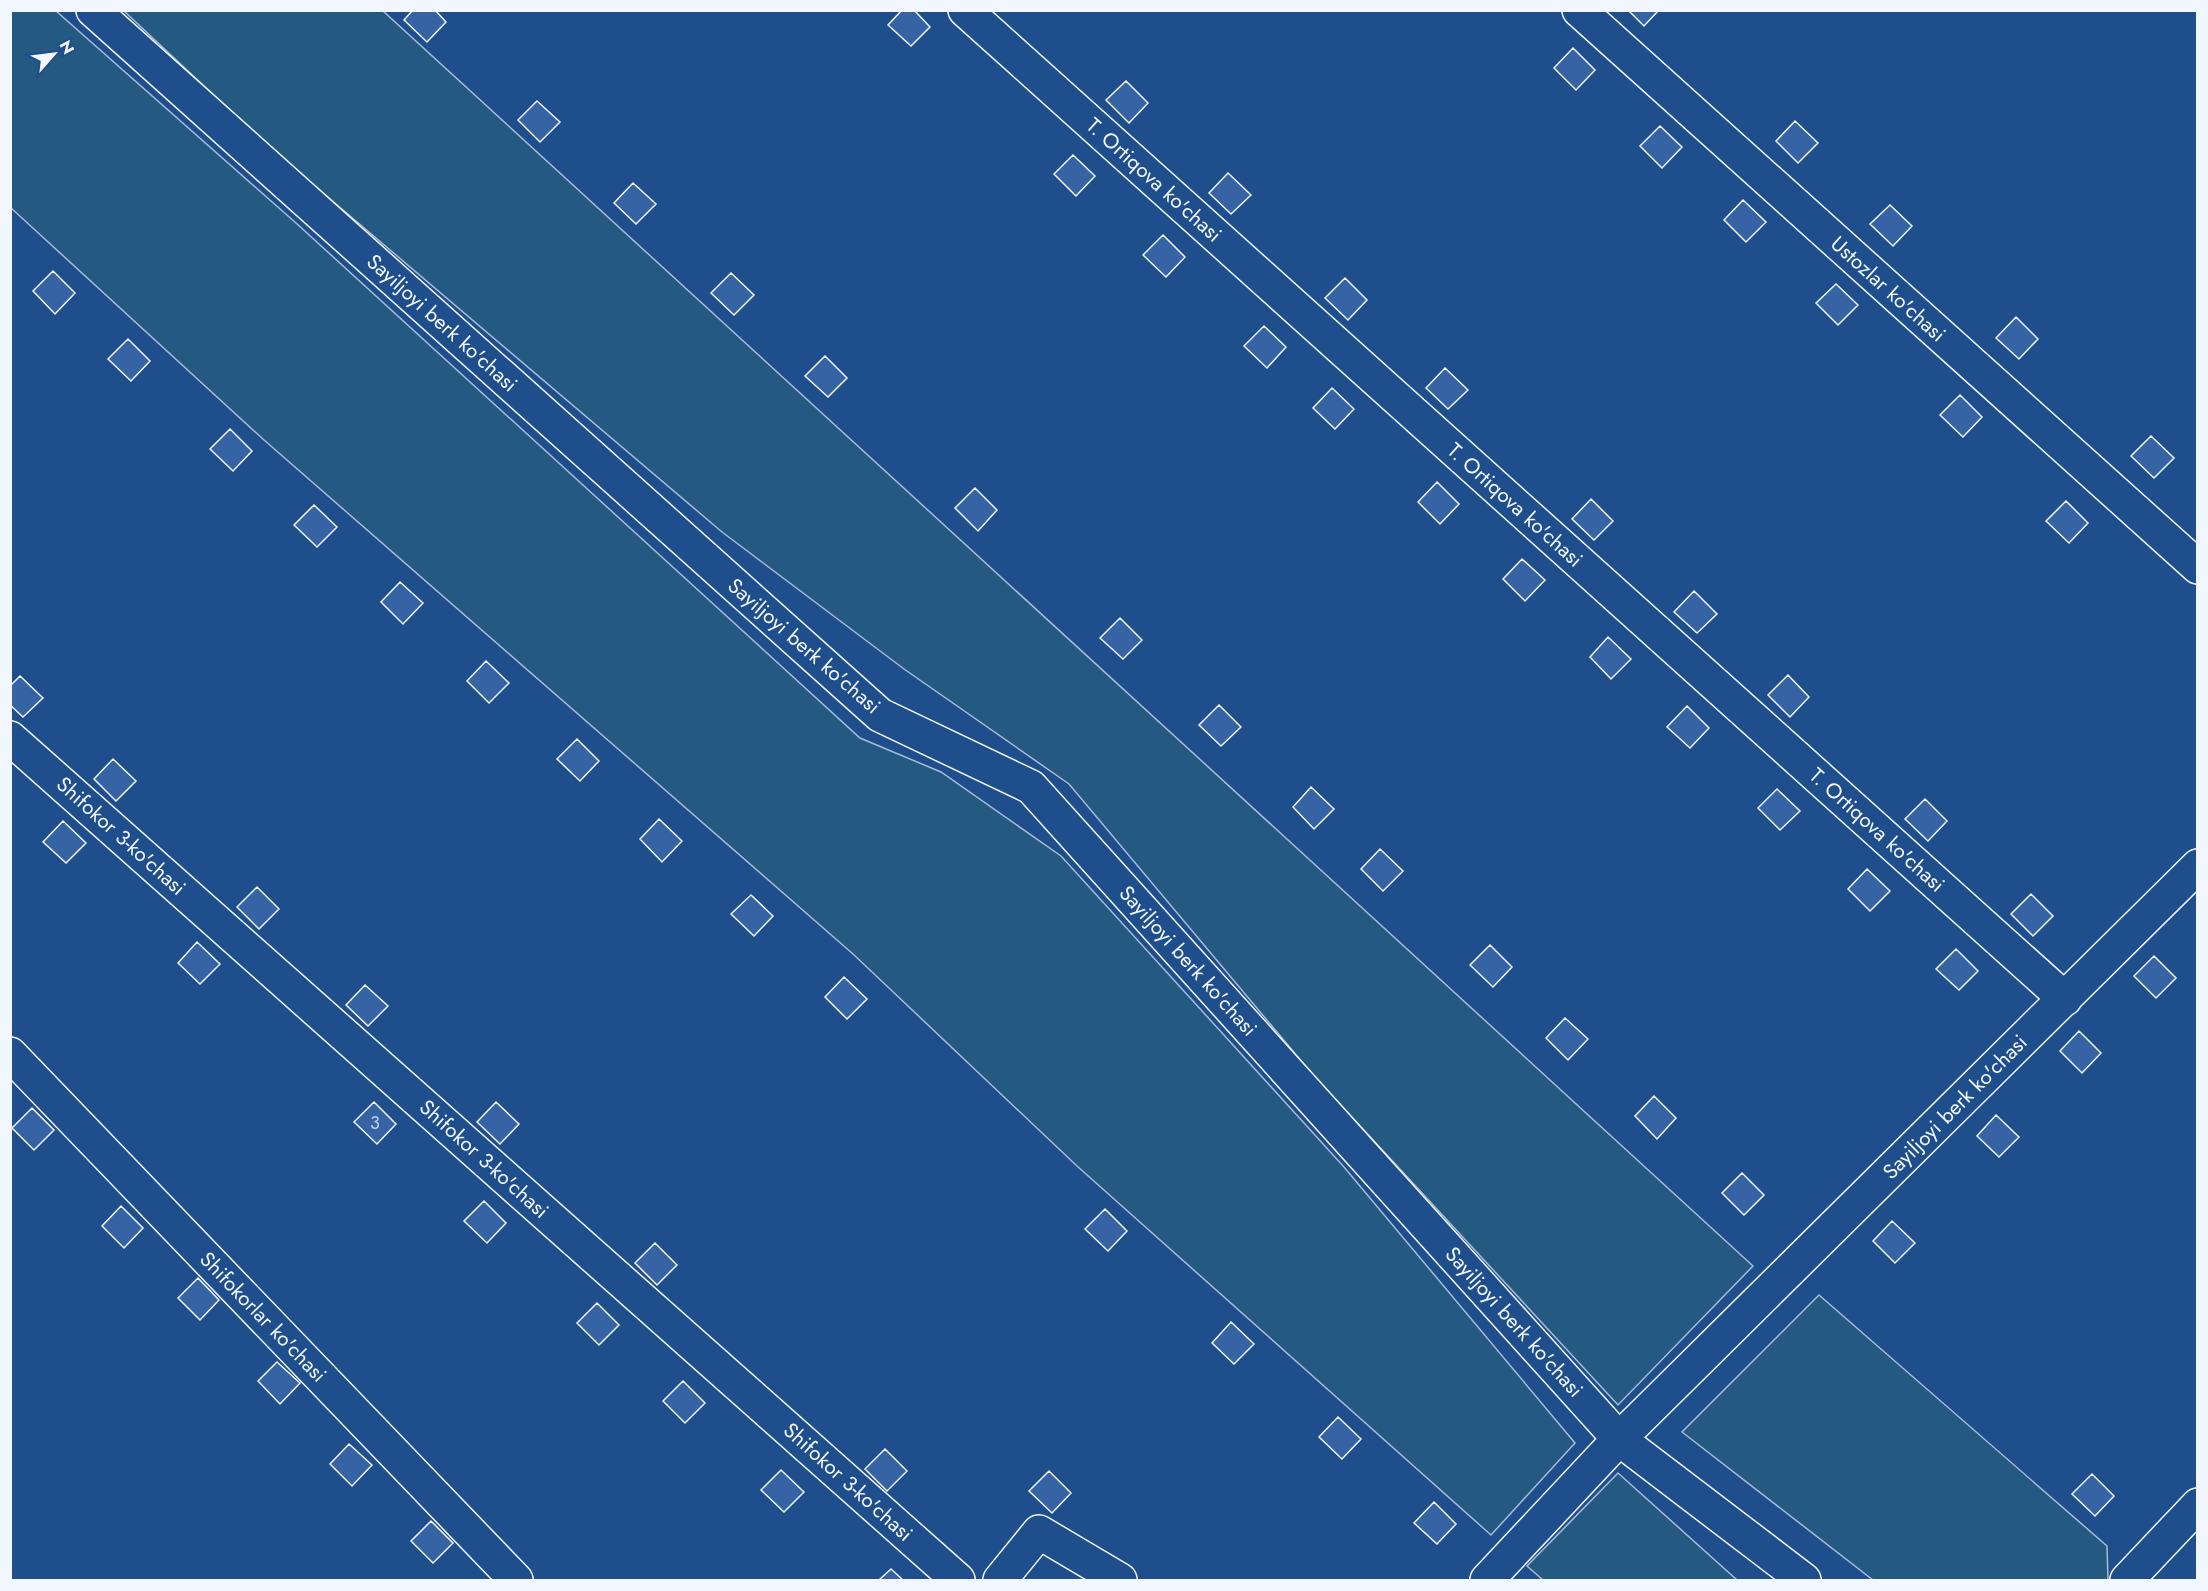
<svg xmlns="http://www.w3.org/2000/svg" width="2208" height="1591" font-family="Jost,sans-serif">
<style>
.green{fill:#245a82;stroke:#a8bbd7;stroke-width:1.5}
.building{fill:#3563a3;stroke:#f2f6ff;stroke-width:1.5}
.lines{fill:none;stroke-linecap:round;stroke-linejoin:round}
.minor-casing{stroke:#f2f6ff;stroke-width:36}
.minor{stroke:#1f4e8c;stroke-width:33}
.labels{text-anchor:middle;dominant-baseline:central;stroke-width:4.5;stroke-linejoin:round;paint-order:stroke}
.number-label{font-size:18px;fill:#c3d1e8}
.street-label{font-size:21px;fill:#f2f6ff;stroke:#1f4e8c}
</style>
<rect width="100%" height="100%" fill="#1f4e8c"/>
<path class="green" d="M10,11H56L296,223L860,738L941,772L1061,856L1344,1167L1575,1443L1491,1535L1077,1166L853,954L264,440L11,208Z
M124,11H383L1753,1266L1618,1405L1313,1075L1069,784L904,669L722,532L270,148Z
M1819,1295L2107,1546L2108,1580H1873L1682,1432Z
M1618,1473L1737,1580H1543L1527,1566Z"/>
<path class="building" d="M413,10H435L446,22L427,42L404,20Z
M902,10H914L930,27L911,46L888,25Z
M1628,10H1659L1644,26Z
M1573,48L1595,70L1576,90L1554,68Z
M1126,81L1148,103L1129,123L1106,100Z
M537,101L560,122L540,142L518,120Z
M1795,121L1818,143L1798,163L1776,141Z
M1660,126L1682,147L1662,168L1640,146Z
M1073,155L1095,176L1076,196L1054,174Z
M1228,173L1251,195L1231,214L1209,193Z
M633,183L656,204L636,224L614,203Z
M1743,200L1766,222L1746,242L1724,220Z
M1890,205L1912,226L1893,246L1870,224Z
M1163,235L1185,257L1166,277L1143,255Z
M53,271L75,293L55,314L33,291Z
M731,273L754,295L734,315L711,293Z
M1345,278L1367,300L1348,320L1325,298Z
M1836,284L1858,305L1838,325L1816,303Z
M2016,317L2038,339L2019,359L1996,338Z
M1264,326L1286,347L1267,368L1244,346Z
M128,339L150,361L131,381L108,359Z
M825,356L847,378L828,397L805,376Z
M1445,368L1468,390L1448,409L1426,388Z
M1332,388L1354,409L1335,429L1313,408Z
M1960,395L1982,417L1963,437L1940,415Z
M230,429L252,451L233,471L210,449Z
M2151,436L2174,458L2154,478L2131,456Z
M1437,482L1459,504L1440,524L1418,502Z
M975,488L997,510L978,531L955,508Z
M1591,499L1613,521L1594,540L1572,519Z
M2066,501L2088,523L2069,543L2046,521Z
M314,505L337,527L317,547L294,525Z
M1522,559L1545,580L1525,601L1503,579Z
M400,582L423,603L403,624L381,602Z
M1694,591L1717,614L1697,633L1674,612Z
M1120,618L1142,640L1123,659L1100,638Z
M1608,637L1631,659L1611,679L1590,657Z
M486,661L509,683L489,703L467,681Z
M1788,675L1809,697L1790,717L1768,695Z
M20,676L43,698L23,717L10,705V686Z
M1219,705L1241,727L1221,746L1199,725Z
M1687,706L1709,728L1690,748L1667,727Z
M577,739L599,761L580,781L557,759Z
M113,759L136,781L116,801L94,779Z
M1311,787L1334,809L1314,829L1293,807Z
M1777,789L1800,811L1780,830L1758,808Z
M1925,799L1947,821L1928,841L1905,819Z
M659,819L682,841L662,862L640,839Z
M63,821L86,843L66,863L43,842Z
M1380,849L1403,871L1383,891L1361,869Z
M1867,869L1890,891L1870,911L1848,889Z
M257,887L279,909L259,929L237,907Z
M2031,894L2053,916L2033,936L2011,914Z
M751,895L773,916L754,936L731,914Z
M197,942L220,964L200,984L178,963Z
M1490,945L1512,967L1493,987L1470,965Z
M1956,949L1978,971L1959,990L1936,969Z
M2154,956L2176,978L2156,998L2134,976Z
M844,977L867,999L847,1019L825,997Z
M365,985L388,1006L368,1026L346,1005Z
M1565,1018L1588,1039L1568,1060L1546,1038Z
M2079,1031L2101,1053L2082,1073L2060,1051Z
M1654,1096L1676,1118L1657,1139L1635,1116Z
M374,1102L396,1124L377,1144L354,1122Z
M496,1102L519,1124L500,1144L477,1122Z
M32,1108L54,1130L34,1150L12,1128Z
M1996,1115L2019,1137L1999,1157L1977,1136Z
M1742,1173L1764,1195L1744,1215L1722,1193Z
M484,1201L506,1223L487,1243L464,1221Z
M121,1206L143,1228L124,1248L102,1226Z
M1105,1209L1127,1231L1108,1251L1085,1229Z
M1892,1221L1915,1243L1895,1263L1873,1241Z
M655,1243L677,1265L657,1285L635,1263Z
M198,1278L219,1300L200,1320L178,1298Z
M597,1303L619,1325L599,1345L577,1323Z
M1231,1322L1254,1344L1234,1364L1212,1343Z
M277,1362L300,1383L280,1404L258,1381Z
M683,1381L705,1403L685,1423L663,1401Z
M1338,1417L1361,1439L1342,1459L1319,1437Z
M349,1444L372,1465L352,1486L330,1464Z
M885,1449L907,1471L887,1491L865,1469Z
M781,1470L804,1492L784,1512L761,1490Z
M1049,1471L1071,1493L1052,1513L1029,1491Z
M2092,1474L2114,1496L2095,1516L2072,1494Z
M1434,1502L1456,1524L1437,1544L1414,1523Z
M431,1521L453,1543L433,1563L411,1541Z
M891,1569L903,1580H879Z"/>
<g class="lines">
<g class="minor-casing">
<path id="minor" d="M93,10L880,715L1031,787L1619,1439L2198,866
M965,10L2065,999
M1579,10L2198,567
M10,738L958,1580
M10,1054L516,1580
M1000,1580L1039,1532L1120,1580
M1487,1580L1619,1439L1804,1580
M2127,1580L2198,1505"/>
</g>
<use href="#minor" class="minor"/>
</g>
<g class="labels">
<g class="number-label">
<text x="375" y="1123">3</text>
</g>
<g class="street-label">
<text transform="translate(1154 180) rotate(42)">T. Ortiqova ko'chasi</text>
<text transform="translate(1888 289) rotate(42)">Ustozlar ko'chasi</text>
<text transform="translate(442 323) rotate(42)">Sayiljoyi berk ko'chasi</text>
<text transform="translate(1515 505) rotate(42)">T. Ortiqova ko'chasi</text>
<text transform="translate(804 646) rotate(41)">Sayiljoyi berk ko'chasi</text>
<text transform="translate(1877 830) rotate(42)">T. Ortiqova ko'chasi</text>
<text transform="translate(121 836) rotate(42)">Shifokor 3-ko'chasi</text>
<text transform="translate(1188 961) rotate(48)">Sayiljoyi berk ko'chasi</text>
<text transform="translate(1955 1107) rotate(-45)">Sayiljoyi berk ko'chasi</text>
<text transform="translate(484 1159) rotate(42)">Shifokor 3-ko'chasi</text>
<text transform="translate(263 1317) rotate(46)">Shifokorlar ko'chasi</text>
<text transform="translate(1514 1322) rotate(48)">Sayiljoyi berk ko'chasi</text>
<text transform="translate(848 1482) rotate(42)">Shifokor 3-ko'chasi</text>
</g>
</g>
<rect width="2208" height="1591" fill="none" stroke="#f2f6ff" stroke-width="24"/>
<g transform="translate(54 54) rotate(62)" stroke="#1f4e8c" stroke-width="4.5" paint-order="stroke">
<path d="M0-4.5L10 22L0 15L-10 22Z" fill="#f2f6ff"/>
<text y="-9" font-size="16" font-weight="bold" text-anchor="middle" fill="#f2f6ff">N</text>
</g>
</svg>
